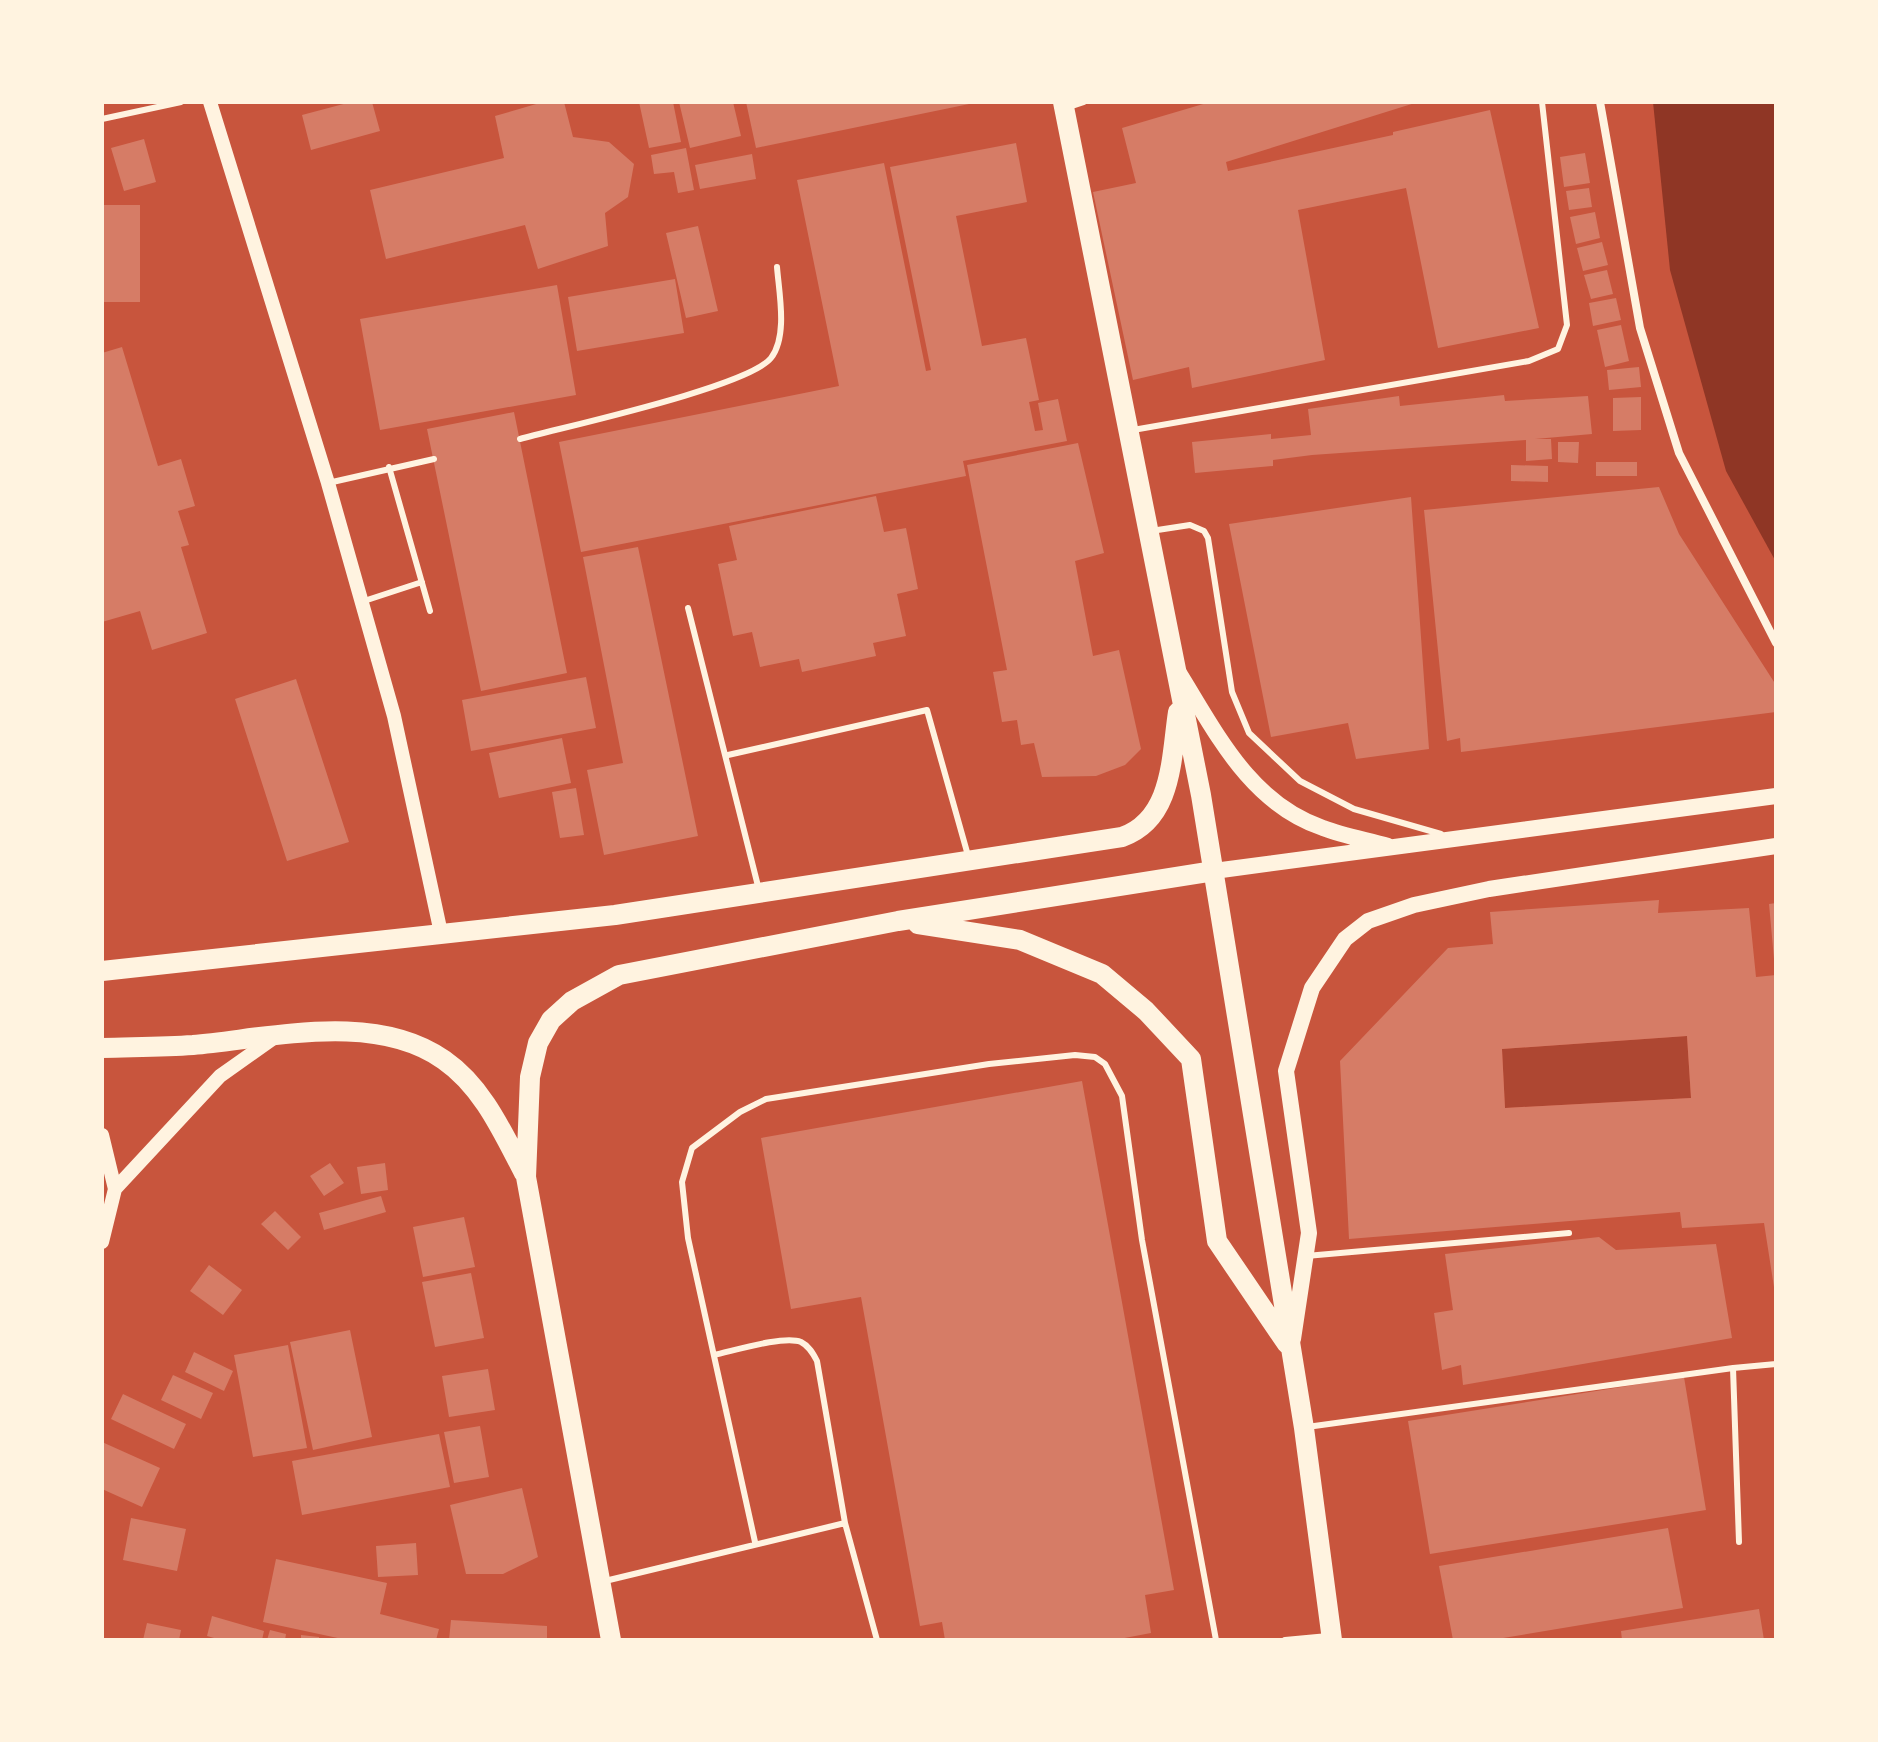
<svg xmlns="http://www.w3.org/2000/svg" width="1878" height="1742" font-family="Cabin,sans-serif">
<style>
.green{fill:#ae4732}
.water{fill:#8f3625}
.building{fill:#d67c66;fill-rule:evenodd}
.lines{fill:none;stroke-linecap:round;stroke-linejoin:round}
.service{stroke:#fff3e0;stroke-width:6}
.minor{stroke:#fff3e0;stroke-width:8}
.tertiary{stroke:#fff3e0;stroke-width:14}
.secondary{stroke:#fff3e0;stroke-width:16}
.primary{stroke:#fff3e0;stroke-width:20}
</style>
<rect width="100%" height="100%" fill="#c8553d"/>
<path class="green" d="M1687,1036L1691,1098L1505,1108L1502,1049Z"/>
<path class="water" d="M1653,102H1776V562L1726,471L1670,270Z"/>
<path class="building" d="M351,102H372L380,131L311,150L302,115Z
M543,102H564L573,137L609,142L634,164L628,197L605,213L608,246L538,269L525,225L386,259L370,190L504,158L495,116Z
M639,102H673L681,142L649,148Z
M679,102H733L741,136L690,148Z
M746,102H973L974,103L756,148Z
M1210,102H1418L1226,162L1228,171L1393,135V132L1490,110L1539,328L1438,348L1406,188L1298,210L1325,360L1192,388L1189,367L1133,380L1093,192L1136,183L1122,128Z
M144,139L156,182L124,191L111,148Z
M1016,143L1027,202L956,216L982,346L1026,338L1039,400L1029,402L1035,431L1043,430L1038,403L1058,399L1067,441L963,461L966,476L581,552L559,442L839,386L797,180L884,163L926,371L931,370L890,167Z
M686,148L694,190L678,193L674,172L654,174L651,155Z
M1585,153L1590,183L1564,187L1560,157Z
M752,154L756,179L700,189L695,165Z
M1589,188L1592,207L1569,210L1566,191Z
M102,205H140V302H102Z
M1595,212L1600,238L1576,244L1570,217Z
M698,226L718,311L686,318L666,233Z
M1602,242L1608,265L1583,271L1577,248Z
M1607,270L1613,294L1591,299L1584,275Z
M675,279L684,333L577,351L568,297Z
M557,285L576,395L380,430L360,319Z
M1616,298L1621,320L1593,326L1589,303Z
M1621,325L1629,361L1605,367L1597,330Z
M122,347L158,466L181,459L195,506L178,511L189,545L181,547L207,633L152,650L140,611L102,622V353Z
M1639,367L1641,387L1609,390L1607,370Z
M1504,395L1505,401L1588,396L1592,434L1535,439H1551L1552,459L1526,461V440L1312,455L1273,460V466L1195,473L1192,442L1271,434V439L1311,435L1308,409L1399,396L1400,406Z
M1641,397V430L1613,431V398Z
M514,412L567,673L481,691L427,429Z
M1558,442H1579L1578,463L1558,462Z
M1078,443L1104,553L1075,561L1093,656L1119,650L1141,749L1125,765L1096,776L1042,777L1034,743L1021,745L1017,720L1002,722L993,672L1007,670L967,465Z
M1596,462H1637V476H1596Z
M1511,465L1548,466V482L1511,481Z
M1659,487L1679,534L1776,685V712L1461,752L1460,738L1447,741L1424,510Z
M876,496L884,532L906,528L918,589L897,594L906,636L873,643L876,656L802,672L799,659L760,667L752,632L733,636L718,564L737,560L729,526Z
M1411,497L1429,749L1356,759L1348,723L1271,737L1229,524Z
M638,547L698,836L604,855L587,770L623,763L583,557Z
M586,677L596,728L471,751L462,700Z
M296,679L349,842L287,861L235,699Z
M562,738L571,783L499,798L489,753Z
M576,788L584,835L560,838L552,792Z
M1659,900L1658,913L1749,908L1756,977L1776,975V1300L1764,1223L1682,1228L1680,1212L1349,1239L1340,1061L1448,948L1493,944L1490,912ZM1687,1036L1691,1098L1505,1108L1502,1049Z
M1776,903V959H1774L1769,904Z
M1082,1081L1174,1590L1145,1595L1151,1633L1114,1640H945L942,1622L920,1626L861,1297L791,1309L761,1138Z
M330,1163L344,1183L324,1196L310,1176Z
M385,1163L388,1190L361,1194L357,1167Z
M381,1196L386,1212L324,1230L319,1213Z
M275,1211L301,1237L288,1250L261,1224Z
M464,1217L475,1267L423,1277L413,1227Z
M1599,1237L1616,1250L1716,1244L1732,1338L1463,1385L1461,1365L1442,1370L1434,1313L1453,1310L1445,1254Z
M209,1265L242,1290L223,1315L190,1291Z
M471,1273L484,1338L435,1347L422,1282Z
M350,1330L372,1437L313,1450L290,1342Z
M288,1345L307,1448L253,1457L234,1355Z
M194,1352L233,1371L224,1391L185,1372Z
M488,1369L495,1410L449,1417L442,1376Z
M173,1375L213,1393L201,1419L161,1400Z
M1684,1377L1706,1510L1430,1554L1408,1421Z
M123,1394L186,1424L174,1449L111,1419Z
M480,1426L489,1477L454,1483L444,1432Z
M439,1434L450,1487L302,1515L292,1461Z
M102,1442L160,1468L142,1507L102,1489Z
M522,1488L538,1557L503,1574H466L450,1505Z
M131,1518L186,1529L177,1571L123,1560Z
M1668,1528L1683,1608L1491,1640H1453L1439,1566Z
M416,1543L418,1575L378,1577L376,1546Z
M276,1559L387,1583L380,1614L439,1629L436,1640H347L263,1622Z
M1759,1609L1764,1640H1622L1621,1631Z
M212,1616L264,1631L262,1640H221L207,1636Z
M451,1620L547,1626V1640H449Z
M147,1623L181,1630L179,1640H143Z
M270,1630L286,1634L285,1640H267Z
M301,1635L319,1637V1640H301Z"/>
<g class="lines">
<path class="service" d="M1069,107L1084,102
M102,119L181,102
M1133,430L1529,361L1558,349L1567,325L1542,102
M520,439C563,427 748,387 771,358C788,336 779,293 777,267
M389,467L430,611
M328,483L434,459
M1151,531L1190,525L1204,531L1208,538L1232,692L1249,733L1300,781L1354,809L1441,834
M361,602L422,582
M688,608L759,890
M728,755L927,710L969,859
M1306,1256L1569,1233
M714,1355C733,1351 784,1335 801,1342C809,1346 813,1353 817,1361L845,1523
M1307,1427L1733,1368
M755,1542L688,1238L682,1182L692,1148L740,1112L766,1099L989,1064L1075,1055L1095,1057L1105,1064L1122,1096L1142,1240L1216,1640
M1739,1542L1733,1368L1776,1364
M605,1581L845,1523L877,1640
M1285,1640L1328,1636"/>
<path class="minor" d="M1600,102L1640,328L1679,453L1776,643"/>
<path class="tertiary" d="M210,102L328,483L394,716L441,933
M102,1135L115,1189L102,1242
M115,1189L220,1076L275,1037"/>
<path class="secondary" d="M1179,673C1217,734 1250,803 1323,828C1344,836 1367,840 1388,846
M1214,871L1776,796
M1293,1339L1309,1233L1286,1071L1312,988L1345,939L1368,921L1414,905L1489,889L1776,846"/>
<path class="primary" d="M1063,102L1201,795L1304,1428L1332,1640
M918,924L1020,940L1102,974L1146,1011L1191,1059L1217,1241L1287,1344
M102,971L615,915L1122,837C1173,819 1171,758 1178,712
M102,1048C132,1047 163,1047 193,1045C271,1038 375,1011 444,1060C483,1087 503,1133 524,1173
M611,1640L526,1177L530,1077L538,1043L551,1020L572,1001L619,975L898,921L1214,871"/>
</g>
<rect width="1878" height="1742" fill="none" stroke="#fff3e0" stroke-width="208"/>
</svg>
